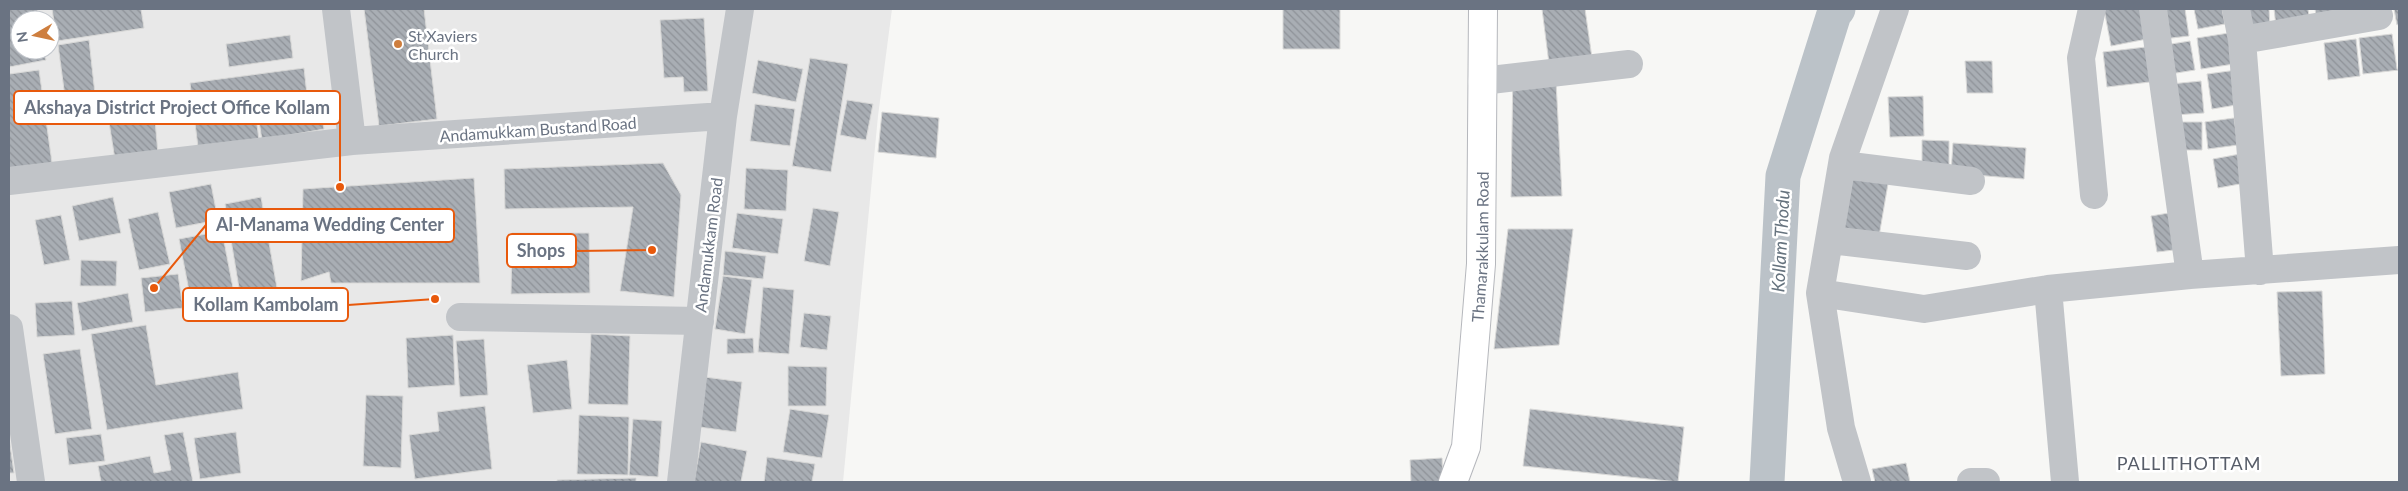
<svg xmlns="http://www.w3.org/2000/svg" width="2408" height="491" font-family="Lato,sans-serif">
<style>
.built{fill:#e8e8e8;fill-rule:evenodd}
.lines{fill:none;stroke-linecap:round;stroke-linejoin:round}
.canal{stroke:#bbc2c8;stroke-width:35}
.building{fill:url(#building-back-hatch);stroke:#d9d9d8}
.major-casing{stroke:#b5b7bc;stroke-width:30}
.minor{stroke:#c1c4c8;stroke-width:28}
.major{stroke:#fff;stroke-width:28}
.poi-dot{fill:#ce7e3e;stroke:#fff;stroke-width:2}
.labels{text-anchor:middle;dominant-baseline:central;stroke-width:5;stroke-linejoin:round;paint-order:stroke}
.poi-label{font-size:16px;fill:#6a7382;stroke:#fff;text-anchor:start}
.street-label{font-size:16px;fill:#6a7382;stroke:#fff}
.water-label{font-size:18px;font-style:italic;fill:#66737e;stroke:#fff}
.neighbourhood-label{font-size:18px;letter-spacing:1px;fill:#575d69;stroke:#fff}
.leader{fill:none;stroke:#e8590c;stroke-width:2}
.callout-dot{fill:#e8590c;stroke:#fff;stroke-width:2}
.callout{fill:#fff;stroke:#e8590c;stroke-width:2}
.callout-label{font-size:18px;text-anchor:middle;font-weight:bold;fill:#6a7382}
</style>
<defs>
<pattern id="building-back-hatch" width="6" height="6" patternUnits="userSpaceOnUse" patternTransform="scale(1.25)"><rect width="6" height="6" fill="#a9aeb4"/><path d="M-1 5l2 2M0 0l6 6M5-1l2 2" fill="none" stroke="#8e9298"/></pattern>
</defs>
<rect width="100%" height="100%" fill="#f7f7f5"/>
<path class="built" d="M9,9H892L878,116L843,482H9ZM20,20H50V50H20Z"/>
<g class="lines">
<path class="canal" d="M1767,482L1783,176L1834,14L1838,9"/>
</g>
<path class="building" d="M9,9H37L39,20H20V50H44L46,60L9,67Z
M52,9H141L144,28L57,41Z
M364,9H424L437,119L379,126Z
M1283,9H1340V49H1283Z
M1542,9H1585L1593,65L1550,71Z
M2104,9H2141L2147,39L2111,46Z
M2159,9H2185L2189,36L2163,39Z
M2194,9H2222L2225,24L2198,29Z
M2244,9H2269L2270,27L2246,29Z
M2274,9H2308L2310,23L2276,26Z
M2315,9H2350L2317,21Z
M2394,9H2399V24L2397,25Z
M704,18L708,91L684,92L683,77L664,78L660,20Z
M2229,33L2234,64L2201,69L2197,38Z
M2392,34L2397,69L2399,70L2363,74L2359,38Z
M290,35L293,58L229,67L226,44Z
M2356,39L2360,76L2328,80L2324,43Z
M89,40L95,94L65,97L58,45Z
M2190,41L2195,70L2170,74L2165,45Z
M2146,47L2150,82L2107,87L2103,52Z
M810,58L848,64L831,172L792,166Z
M758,60L803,69L796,102L752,93Z
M1965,61H1992L1993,93H1967Z
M1513,67L1556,81L1562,196L1511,197Z
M304,68L307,95L254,101L259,140L198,147L190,83Z
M39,70L54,177L9,182V74Z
M2237,70L2242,104L2212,109L2207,74Z
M2201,81L2204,113L2174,115L2171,84Z
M1923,96L1924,136L1890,137L1888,97Z
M320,99L324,129L262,140L257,109Z
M847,100L873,104L866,140L840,135Z
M755,104L795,109L790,146L750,141Z
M154,109L159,165L117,172L108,116Z
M882,112L939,118L936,158L878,152Z
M2234,118L2238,145L2208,149L2205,122Z
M2174,122H2202V150H2174Z
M1922,140L1949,141V173H1922Z
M1953,143L2026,148L2024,179L1951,173Z
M2240,154L2245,183L2218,188L2213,159Z
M663,163L681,195L674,297L620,291L633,207L505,209L504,169Z
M746,168L788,170L786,211L744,209Z
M1850,171L1889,178L1878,242L1839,236Z
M474,178L480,283H331L329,272L301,281L303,189Z
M211,184L218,220L176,228L169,192Z
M113,197L121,233L79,241L72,206Z
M261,197L277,288L240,294L225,204Z
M813,208L839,212L830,266L804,261Z
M158,212L170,264L139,270L128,219Z
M2175,212L2182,249L2157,252L2151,216Z
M737,213L783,219L778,254L732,248Z
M61,215L70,260L44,265L35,220Z
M1508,229H1573L1559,345L1494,349Z
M222,231L234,293L191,301L179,239Z
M512,233H589L590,293L511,294Z
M725,251L766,256L763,279L723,275Z
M81,260L117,261L116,286H80Z
M178,274L183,308L145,312L141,278Z
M723,276L752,280L745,334L715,329Z
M763,287L794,290L789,354L758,352Z
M2322,291L2325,374L2281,376L2277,292Z
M128,293L133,322L82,331L77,303Z
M72,301L75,335L37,337L35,303Z
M804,313L831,316L827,350L800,347Z
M146,325L156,385L238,372L243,409L107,430L91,334Z
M591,334L630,336L628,405L588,404Z
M453,335L455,385L408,388L406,338Z
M753,338L754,353L727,354V339Z
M484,339L488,395L460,397L456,341Z
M80,349L92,429L55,434L43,354Z
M567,360L572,409L533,413L527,365Z
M788,366L827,367L826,406H788Z
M705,377L742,382L736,432L699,427Z
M366,395L403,396L401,468L363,466Z
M485,406L492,469L415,479L409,435L439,431L437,412Z
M790,409L829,415L822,458L783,452Z
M1530,409L1684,427L1678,482L1523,466Z
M579,415L629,417L628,475L577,474Z
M633,419L662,421L658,477L629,475Z
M183,432L193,482H101L98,466L150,456L154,473L171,470L164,435Z
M236,432L241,473L200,479L194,438Z
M101,434L105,461L69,465L66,438Z
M9,438L14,473H9Z
M701,442L747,451L741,482H694Z
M767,457L815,464L812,482H764Z
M1442,458L1443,482H1411L1410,460Z
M1906,463L1910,482H1875L1872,469Z
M636,478V482H557V480Z"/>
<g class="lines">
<g class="major-casing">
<g id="major">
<path id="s1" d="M1453,482L1466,447L1481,264L1483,9"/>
</g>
</g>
<path class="minor" d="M336,9L352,141
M2092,9L2081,58L2094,195
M2153,9L2190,275
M2236,9L2242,40L2260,271
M2242,40L2379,16
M1482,81L1629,64
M1843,165L1971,181
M9,181L352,141L723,116
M1830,240L1967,256
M2048,289L2065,482
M1820,293L1924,309L2048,289L2190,275L2399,260
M460,317L700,321
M9,328L31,482
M681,482L723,116L740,9
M1857,482L1841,428L1820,293L1843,158L1895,9
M1971,482H1986"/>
<use href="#major" class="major"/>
</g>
<circle class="poi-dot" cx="398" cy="44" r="5"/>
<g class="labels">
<g class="poi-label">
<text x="408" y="35">St Xaviers<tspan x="408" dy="18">Church</tspan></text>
</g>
<g class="street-label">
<text transform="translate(538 129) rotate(-4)">Andamukkam Bustand Road</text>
<text transform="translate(708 245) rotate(-83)">Andamukkam Road</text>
<text stroke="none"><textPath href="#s1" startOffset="238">Thamarakkulam Road</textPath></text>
</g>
<g class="water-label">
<text transform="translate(1780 241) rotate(-87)">Kollam Thodu</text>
</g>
<g class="neighbourhood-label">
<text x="2189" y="463">PALLITHOTTAM</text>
</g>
</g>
<path class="leader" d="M340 187L340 108M154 288L206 225M652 250L576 251M435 299L348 305"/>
<g class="callout-dot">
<circle cx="340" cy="187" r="5"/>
<circle cx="154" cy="288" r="5"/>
<circle cx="652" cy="250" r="5"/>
<circle cx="435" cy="299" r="5"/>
</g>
<g class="callout">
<rect x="14" y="91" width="326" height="33" rx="5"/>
<rect x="206" y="209" width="248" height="33" rx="5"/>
<rect x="507" y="234" width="69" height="33" rx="5"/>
<rect x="183" y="288" width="165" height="33" rx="5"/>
</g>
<g class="callout-label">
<text x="177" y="114">Akshaya District Project Office Kollam</text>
<text x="330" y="231">Al-Manama Wedding Center</text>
<text x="541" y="257">Shops</text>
<text x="266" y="311">Kollam Kambolam</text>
</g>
<rect width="2408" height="491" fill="none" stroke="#6a7382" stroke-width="20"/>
<g transform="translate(35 35) rotate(261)"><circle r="24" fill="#ffffff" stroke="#c3c7cd"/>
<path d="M0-4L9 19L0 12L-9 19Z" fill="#ce7e3e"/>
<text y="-8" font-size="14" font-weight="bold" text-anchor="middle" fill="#6a7382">N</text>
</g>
</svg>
